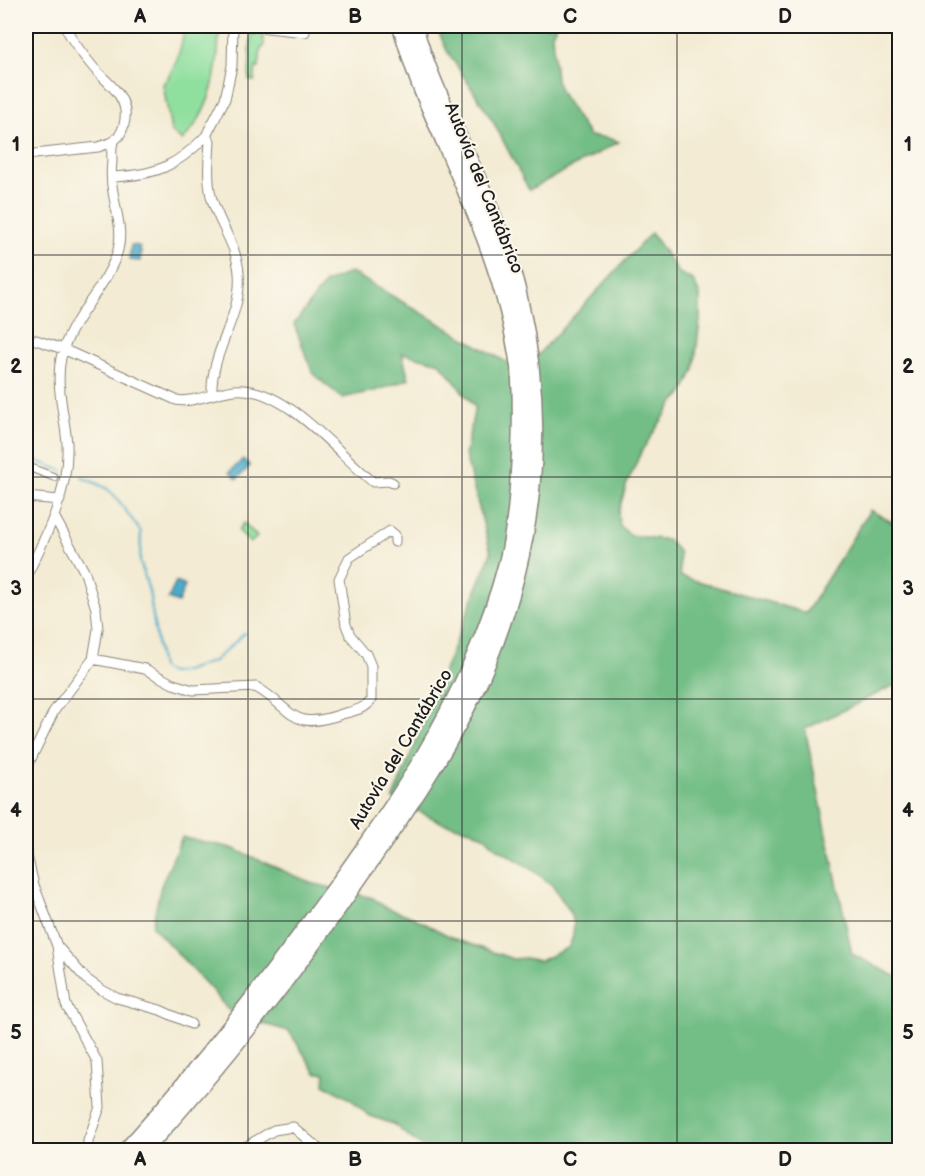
<svg xmlns="http://www.w3.org/2000/svg" width="925" height="1176" font-family="'Balsamiq Sans',sans-serif">
<style>
.green{fill:#8fdf9f;stroke:#567e5e;stroke-width:1.5}
.forest{fill:#73be86;stroke:#486d51;stroke-width:1.5}
.water{fill:#4cabcb;stroke:#346474;stroke-width:1.5}
.lines{fill:none;stroke-linecap:round;stroke-linejoin:round}
.stream{stroke:#4cabcb;stroke-width:2}
.pedestrian-casing{stroke:#888478;stroke-width:9}
.minor-casing{stroke:#888478;stroke-width:11}
.motorway-casing{stroke:#888478;stroke-width:19}
.pedestrian{stroke:#fff;stroke-width:7}
.minor{stroke:#fff;stroke-width:9}
.motorway{stroke:#fff;stroke-width:16}
.grid{fill:none;stroke:#1c1c1c;stroke-width:1.5;stroke-opacity:0.55}
.labels{text-anchor:middle;dominant-baseline:central;stroke-width:4.5;stroke-linejoin:round;paint-order:stroke}
.street-label{font-size:18px;fill:#1c1c1c;stroke:#fbf7ec}
.neatline{fill:none;stroke:#1c1c1c;stroke-width:2}
.grid-label{font-size:20px;text-anchor:middle;font-weight:bold;fill:#1c1c1c}
</style>
<rect width="100%" height="100%" fill="#fbf7ec"/>
<filter id="ink" filterUnits="userSpaceOnUse"><feTurbulence type="fractalNoise" baseFrequency=".0167" numOctaves="2"/><feDisplacementMap in="SourceGraphic" scale="12" xChannelSelector="R" yChannelSelector="G"/><feConvolveMatrix kernelMatrix="1 2 1 2 8 2 1 2 1" color-interpolation-filters="sRGB"/></filter>
<filter id="wash" filterUnits="userSpaceOnUse"><feTurbulence type="fractalNoise" baseFrequency=".008" numOctaves="4" result="noise"/><feDisplacementMap in="SourceGraphic" scale="24" xChannelSelector="R" yChannelSelector="G"/><feGaussianBlur stdDeviation="1.35" result="paint"/><feColorMatrix in="noise" values="0 0 0 0 0 0 0 0 0 0 0 0 0 0 0 0 0 1.4 0 .05"/><feComposite in="paint" operator="in"/></filter>
<g filter="url(#wash)">
<rect width="100%" height="100%" fill="#f3ebd3"/>
<path class="green" d="M183,26H199L219,32C218,73 212,110 182,141L171,131L163,84C174,72 185,42 183,26Z
M251,33L263,34L264,47L261,48L259,68L256,67L254,81L249,80Z
M244,523L257,537L250,543L238,530Z"/>
<path class="forest" d="M436,26H556L552,34L556,80L561,93L589,136L607,138L619,142L529,190L491,118L447,51Z
M651,233L679,273L693,280L700,295V320L694,370L683,393L673,403L642,450L626,486L618,514L620,526L630,535L668,540L679,552L680,576L806,613L870,510L899,526V683L805,729L852,954L899,978V1150H426L393,1124L368,1115L353,1101L324,1084L325,1073H316L289,1031L256,1022L228,1010L210,988L152,926L161,886L182,837L232,848L311,883L373,898L385,907L410,916L455,939L513,959L525,958L540,961L569,947L573,936L574,923L569,910L552,885L527,866L495,847L486,837L471,830L443,823L393,799L491,553L465,455L475,407L440,363L402,353L409,379L378,390L342,398L313,374L294,324L325,283L351,272L506,362L520,363L532,361Z"/>
<path class="water" d="M131,245L139,246L141,253L140,261L129,260Z
M243,459L250,466L237,479L230,472Z
M176,582L185,586L178,603L168,599Z"/>
<g class="lines">
<path class="stream" d="M26,457L63,471
M82,477L106,488L116,497L141,532L140,561L149,591L161,668L170,673L182,672L214,661L245,633"/>
</g>
</g>
<g filter="url(#ink)">
<g class="lines">
<g class="pedestrian-casing">
<path id="pedestrian" d="M26,466L54,477"/>
</g>
<g class="minor-casing">
<path id="minor" d="M249,26L305,32
M26,155L98,147L113,142
M112,177C155,175 176,167 206,136
M26,339L36,340L63,349L176,400C196,404 221,388 244,390C290,393 338,453 373,482L389,481L393,483
M212,394C210,352 243,315 239,273C237,245 218,223 211,196C207,178 209,159 210,141L206,136L225,99L232,66L233,26
M26,497L60,500
M26,577C47,535 69,492 67,444C65,416 55,386 61,358C70,318 107,288 118,250C123,230 116,212 113,192C111,183 111,171 112,161C112,156 111,147 113,143C114,140 117,138 119,136C124,128 126,119 125,110C122,91 104,80 93,67C82,54 72,41 65,26
M93,659L145,669L173,684L193,690L256,687C295,710 290,732 342,714C353,711 363,710 371,700V666L366,654L350,635L346,625L339,579L349,558L390,531L395,535V542
M26,769L54,711L93,659L98,629L96,609L85,573L55,518
M26,851L34,885L57,946L66,1005L97,1061L100,1107L88,1141V1150
M57,946L86,979L102,990L117,998L160,1010L191,1024
M240,1150L274,1130L293,1127L320,1150"/>
</g>
<g class="motorway-casing">
<path id="motorway" d="M127,1150C187,1084 242,1014 295,943C382,828 470,705 507,563C516,528 518,491 520,455C521,426 522,396 519,367C505,265 462,184 423,92C414,70 408,48 401,26
M144,1150C222,1064 295,972 360,876C403,815 448,750 479,682C534,559 549,429 519,298C508,251 489,204 469,160C449,116 427,73 414,26"/>
</g>
<use href="#pedestrian" class="pedestrian"/>
<use href="#minor" class="minor"/>
<use href="#motorway" class="motorway"/>
</g>
</g>
<path class="grid" d="M248,26V1150M462,26V1150M677,26V1150M26,255H900M26,477H900M26,699H900M26,921H900"/>
<g class="labels">
<g class="street-label">
<text transform="translate(484 188) rotate(68)">Autovía del Cantábrico</text>
<text transform="translate(401 749) rotate(-59)">Autovía del Cantábrico</text>
</g>
</g>
<rect width="925" height="1176" fill="none" stroke="#fbf7ec" stroke-width="66"/>
<rect x="33" y="33" width="859" height="1110" class="neatline"/>
<g class="grid-label">
<text x="140" y="23">A</text>
<text x="355" y="23">B</text>
<text x="570" y="23">C</text>
<text x="785" y="23">D</text>
<text x="16" y="151">1</text>
<text x="908" y="151">1</text>
<text x="16" y="373">2</text>
<text x="908" y="373">2</text>
<text x="16" y="595">3</text>
<text x="908" y="595">3</text>
<text x="16" y="817">4</text>
<text x="908" y="817">4</text>
<text x="16" y="1039">5</text>
<text x="908" y="1039">5</text>
<text x="140" y="1166">A</text>
<text x="355" y="1166">B</text>
<text x="570" y="1166">C</text>
<text x="785" y="1166">D</text>
</g>
</svg>
